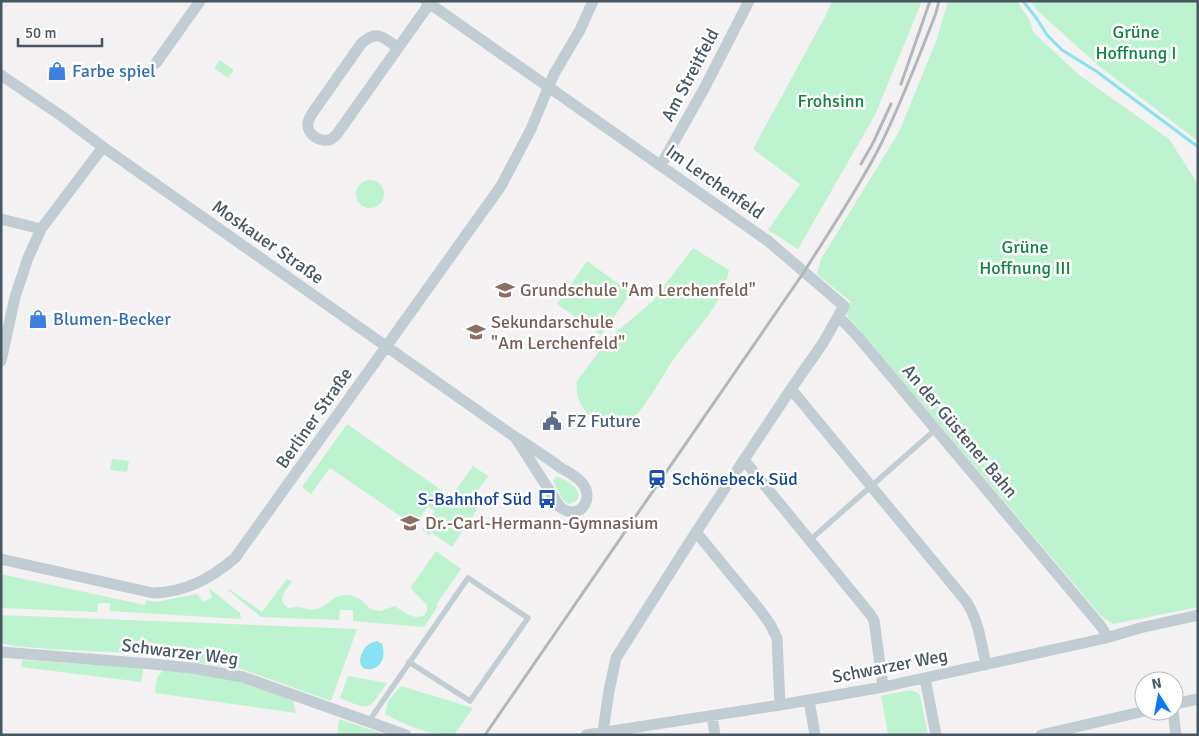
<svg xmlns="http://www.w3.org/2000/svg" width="1199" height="736" font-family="Signika,sans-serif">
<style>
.green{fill:#bdf3cf}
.water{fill:#88e2f3}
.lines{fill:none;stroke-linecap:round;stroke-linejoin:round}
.stream{stroke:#88e2f3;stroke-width:3}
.lane{stroke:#c1ccd3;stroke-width:5.5}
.street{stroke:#c1ccd3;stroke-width:11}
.rail{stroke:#b3b7bc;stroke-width:3}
.labels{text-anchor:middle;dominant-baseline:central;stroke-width:5;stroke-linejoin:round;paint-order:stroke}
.park-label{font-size:18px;fill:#118344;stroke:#fff}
.shop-label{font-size:18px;fill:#366cbe;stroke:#fff;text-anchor:start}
.street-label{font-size:18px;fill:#475660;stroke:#fff}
.education-label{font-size:18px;fill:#785e54;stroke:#fff;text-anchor:start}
.service-label{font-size:18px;fill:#4e5e75;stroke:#fff;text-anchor:start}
.transit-label{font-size:18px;fill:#164399;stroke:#fff;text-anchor:start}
</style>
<rect width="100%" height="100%" fill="#f3f1f1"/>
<path class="green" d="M832,1H922L875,115L798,249L768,230L800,184L753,149L825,17Z
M948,1H1017L1030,21L1033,32L1078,74L1169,139L1198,184V607L1113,624L1101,616L845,313L851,302L817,274L821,259L899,132L937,39Z
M1030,1H1198V141L1100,67L1039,12Z
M220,60L234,70L228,78L214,68Z
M356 194a14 14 0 1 1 28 0a14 14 0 1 1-28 0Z
M693,248L729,270C723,306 693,332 673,360C662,376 642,416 625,424C615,429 597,422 589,415C580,406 575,394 577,381L609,338L652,302Z
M587,261L631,293L601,335L557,304Z
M347,424L451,497L473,466L488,476L473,497L475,501L473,504L478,508L452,547L431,532L429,535L422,530L435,511L428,506L415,526L330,468L311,494L302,487Z
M112,459L129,461L127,472L110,470Z
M556,477C568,478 592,498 569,504L563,500L553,481Z
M436,551L461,569L436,605L438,606L424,627L353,621V610H340L339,620L261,617L228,590L229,589L262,612L287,579L292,582C289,586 284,591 283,595C281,600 284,607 289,608C292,608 294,607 297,607C304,607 309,611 316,609C330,606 332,594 348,595C358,596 364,602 370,609L380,611L395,606L405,613L415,617L424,616L427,611V605L413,591L411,587Z
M1,574L145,605L147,600L156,602L197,594L203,602L212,598L209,588L240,613L241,619L110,611V603H98L97,612L1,608Z
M1,615L357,629L331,701L241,669L132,653L49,649L14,646L1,643Z
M23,660L130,667L143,669L141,682L21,667Z
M163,670H177L235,680L288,697L293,701L296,713L155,693L157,678Z
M348,676L387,683C367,710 374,712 340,698Z
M401,686L473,708L454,735C430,735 406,726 385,714L388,701Z
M910,690L918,693L920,695L928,735H888L881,696Z
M339,719L386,735H337Z"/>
<path class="water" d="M377,641L382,644C392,674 351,678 362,653C365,646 369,643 377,641Z"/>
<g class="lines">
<path class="stream" d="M1023,1L1037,19L1047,35L1062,50L1096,71L1198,147"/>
<path class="lane" d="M810,540L936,429
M369,721L468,578L528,618L470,701L409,662"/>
<path class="street" d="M426,1L768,241L844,306L823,343L791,389L696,532L616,658L609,691L604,724L603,732
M398,48C384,37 376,29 361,44L311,115C310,118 308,120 308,123C306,134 321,144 331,139C333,138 335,136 337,134C368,91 399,47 430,3
M156,63L200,1
M1,75L63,117L103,147L515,437C531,447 546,457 561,468C568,472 578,477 583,484C593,497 583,516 567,511C564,510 562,508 560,507L515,437
M661,165L705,87L749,1
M1,219L41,229
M838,317L846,324L859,338L1100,625L1104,631L1106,638
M1,361L15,297L28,258L41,229L103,147
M791,389L966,601C979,621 981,642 986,665
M744,460L870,614L874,620L883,687
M696,532L760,610L770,624L777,638L780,705
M1,559L153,593C186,592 210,579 235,558L501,186L531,129L554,74L580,30L593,1
M1,652L152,664L192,668L243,677L406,735
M925,678L936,735
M809,700L815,735
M1174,704L1198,699
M1173,711L1176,735
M712,716L715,735
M586,735L780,705L883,687L1106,638L1140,628L1198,615
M1041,735L1145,711"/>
<path class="rail" d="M901,84L930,1
M861,164L873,143L891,104
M485,735L804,272C830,230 859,188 881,144C902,101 919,57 936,13L939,1"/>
</g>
<defs>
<g id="shop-bare" transform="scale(1.5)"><path d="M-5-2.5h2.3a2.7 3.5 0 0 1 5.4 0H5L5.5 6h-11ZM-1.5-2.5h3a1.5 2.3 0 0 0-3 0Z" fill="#3f7fe0" stroke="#fff" stroke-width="2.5" paint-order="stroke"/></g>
<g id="school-bare" transform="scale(1.5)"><path d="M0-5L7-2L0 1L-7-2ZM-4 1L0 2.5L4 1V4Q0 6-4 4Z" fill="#8d6e63" stroke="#fff" stroke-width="2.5" paint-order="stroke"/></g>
<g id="civic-bare" transform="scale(1.5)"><path d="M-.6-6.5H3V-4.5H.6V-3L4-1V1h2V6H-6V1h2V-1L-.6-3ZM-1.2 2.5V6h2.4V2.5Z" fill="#5c6f8a" stroke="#fff" stroke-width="2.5" paint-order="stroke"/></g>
<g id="station-bare" transform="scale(1.5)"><path d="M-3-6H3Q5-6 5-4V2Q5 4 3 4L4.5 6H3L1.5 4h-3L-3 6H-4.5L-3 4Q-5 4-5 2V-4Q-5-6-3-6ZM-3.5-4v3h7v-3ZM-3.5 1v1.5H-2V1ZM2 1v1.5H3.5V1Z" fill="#1a4fb4" stroke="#fff" stroke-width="2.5" paint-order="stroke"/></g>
<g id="bus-bare" transform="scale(1.5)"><path d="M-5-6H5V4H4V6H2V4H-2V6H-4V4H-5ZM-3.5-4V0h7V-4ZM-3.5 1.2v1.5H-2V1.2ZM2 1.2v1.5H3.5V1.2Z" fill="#1a4fb4" stroke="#fff" stroke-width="2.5" paint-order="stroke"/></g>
</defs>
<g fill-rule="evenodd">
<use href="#shop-bare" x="57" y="71"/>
<use href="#school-bare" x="505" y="290"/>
<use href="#shop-bare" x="38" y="319"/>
<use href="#school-bare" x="476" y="332"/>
<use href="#civic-bare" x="552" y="421"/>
<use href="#station-bare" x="657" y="479"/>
<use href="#bus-bare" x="547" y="499"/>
<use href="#school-bare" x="410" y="523"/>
</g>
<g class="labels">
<g class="park-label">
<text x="1136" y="32">Grüne<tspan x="1136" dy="21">Hoffnung I</tspan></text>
<text x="831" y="101">Frohsinn</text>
<text x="1025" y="247">Grüne<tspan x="1025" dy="21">Hoffnung III</tspan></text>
</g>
<g class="shop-label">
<text x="72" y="71">Farbe spiel</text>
<text x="53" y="319">Blumen-Becker</text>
</g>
<g class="street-label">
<text transform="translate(690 75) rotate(-62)">Am Streitfeld</text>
<text transform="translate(715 182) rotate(35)">Im Lerchenfeld</text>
<text transform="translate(268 242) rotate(35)">Moskauer Straße</text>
<text transform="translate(314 418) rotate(-55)">Berliner Straße</text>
<text transform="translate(960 431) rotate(50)">An der Güstener Bahn</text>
<text transform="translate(180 652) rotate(7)">Schwarzer Weg</text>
<text transform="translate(890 666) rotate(-11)">Schwarzer Weg</text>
</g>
<g class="education-label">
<text x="520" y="290">Grundschule "Am Lerchenfeld"</text>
<text x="491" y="322">Sekundarschule<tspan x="491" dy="21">"Am Lerchenfeld"</tspan></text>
<text x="425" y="523">Dr.-Carl-Hermann-Gymnasium</text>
</g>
<g class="service-label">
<text x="567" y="421">FZ Future</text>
</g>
<g class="transit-label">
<text x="672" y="479">Schönebeck Süd</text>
<text x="532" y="499" text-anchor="end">S-Bahnhof Süd</text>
</g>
</g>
<rect width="1199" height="736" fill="none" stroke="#475660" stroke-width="5"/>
<g transform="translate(1159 696) rotate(349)"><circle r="24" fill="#ffffff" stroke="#b5bbbf"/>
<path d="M0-4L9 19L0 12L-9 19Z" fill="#0c7cf3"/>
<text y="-8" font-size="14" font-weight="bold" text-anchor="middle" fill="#475660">N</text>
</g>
<path d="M18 38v8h84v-8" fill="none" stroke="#475660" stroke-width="2.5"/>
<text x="25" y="38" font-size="15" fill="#475660" stroke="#ffffff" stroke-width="4" paint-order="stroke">50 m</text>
</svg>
